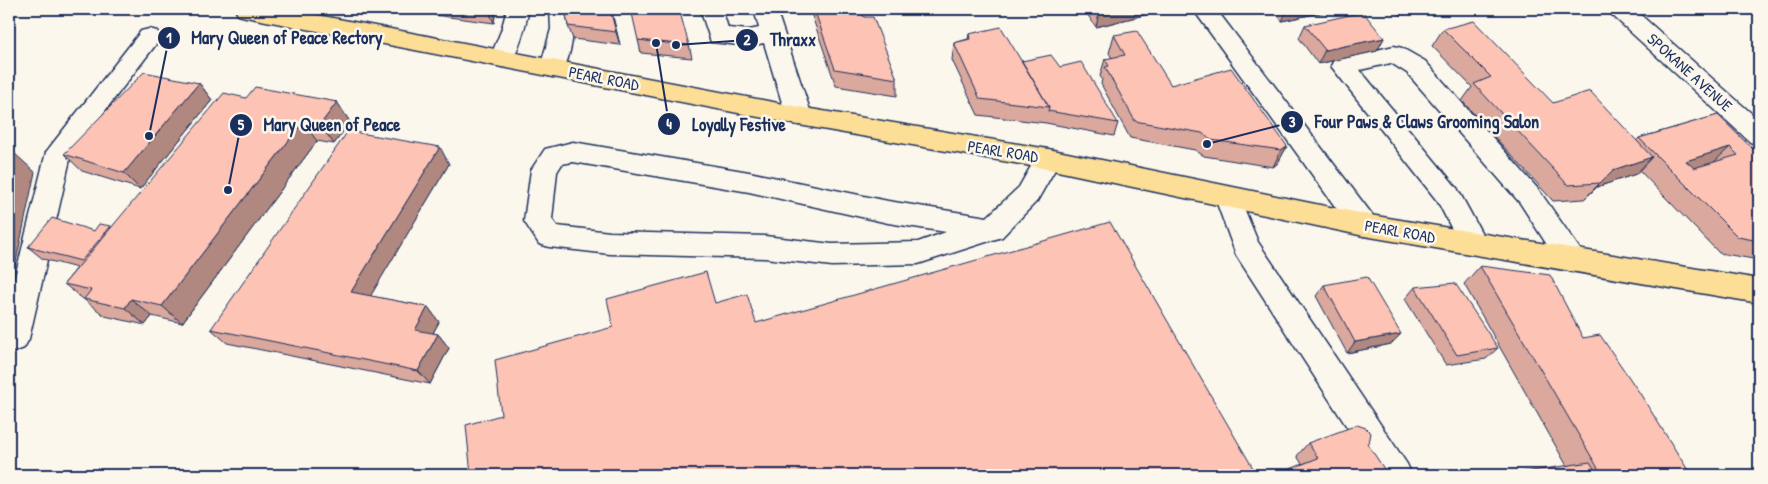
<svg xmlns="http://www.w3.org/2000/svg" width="1768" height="484" font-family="'Patrick Hand',sans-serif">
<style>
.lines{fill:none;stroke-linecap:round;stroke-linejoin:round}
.minor-casing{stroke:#1b2f5e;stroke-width:3}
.major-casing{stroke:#1b2f5e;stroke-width:3}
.minor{fill:#fbf7ec;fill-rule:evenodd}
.major{fill:#fdde96;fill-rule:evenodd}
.wall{fill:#daa89c;stroke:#1b2f5e}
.shaded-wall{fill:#b1887f;stroke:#1b2f5e}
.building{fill:#fdc3b5;stroke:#1b2f5e;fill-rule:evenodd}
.labels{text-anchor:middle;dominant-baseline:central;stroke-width:5;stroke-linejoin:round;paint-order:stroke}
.street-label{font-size:16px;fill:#1b2f5e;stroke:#fbf7ec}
.leader{fill:none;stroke:#1b2f5e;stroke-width:2}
.callout-dot{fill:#1b2f5e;stroke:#fbf7ec;stroke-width:2}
.mark-label{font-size:15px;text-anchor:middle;font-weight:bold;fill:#fff}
.callout-label{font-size:18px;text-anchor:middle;font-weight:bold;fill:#1b2f5e;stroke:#fbf7ec;stroke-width:5;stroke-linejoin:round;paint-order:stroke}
</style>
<rect width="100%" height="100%" fill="#fbf7ec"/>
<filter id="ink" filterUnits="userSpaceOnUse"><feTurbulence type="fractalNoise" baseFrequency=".02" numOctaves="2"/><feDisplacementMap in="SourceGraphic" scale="10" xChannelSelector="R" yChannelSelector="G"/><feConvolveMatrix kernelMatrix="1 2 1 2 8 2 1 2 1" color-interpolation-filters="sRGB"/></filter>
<g filter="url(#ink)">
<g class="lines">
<g class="minor-casing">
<path id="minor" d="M507,9H529C525,28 520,47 510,64L502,67L494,64L490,58L501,31Z
M550,9H572C575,30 572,55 561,74L552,77L543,74L540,68L551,29Z
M700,9H722L728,28L749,30L759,28L754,9H776L812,116L808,123L799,125L790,123L786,116L764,43L749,46L711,42Z
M1193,9H1216L1374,217L1378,225L1374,233L1364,236L1354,233Z
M1609,9H1634L1759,120V145L1750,142L1612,15Z
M149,29L157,31L161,37L157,43L71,155L29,339L24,348L14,352L9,350V301L46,152L141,31Z
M1394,46L1402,48L1425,61L1538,189L1582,252L1586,260L1582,268L1572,272L1562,268L1520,203L1407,73L1391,63L1360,70L1457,188L1487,243L1483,251L1473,254L1463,251L1438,202L1331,66L1334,60Z
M573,142L749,172L888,201L987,217L1019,187L1039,152L1048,149L1057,152L1061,159L1037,201L1002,237L918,264L832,266L765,258L610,254L549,247L539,244L524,221L531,170L545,149ZM573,162L749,192L888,223L946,232L918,242L832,244L765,236L610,232L557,226L552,219L557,172L562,164Z
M1228,187L1237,191L1258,242L1407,464L1412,475H1378L1236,255L1215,198L1219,191Z"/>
</g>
<g class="major-casing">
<path id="major" d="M235,9H286L799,107L1048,149L1364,214L1759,279V303L1364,236L1048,169L799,125L246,17L238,15Z"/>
</g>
<use href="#minor" class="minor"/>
<use href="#major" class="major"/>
</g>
<path class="wall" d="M431,9H496L494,23L434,15Z
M565,9H611L620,45L573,39L568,26Z
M812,9H860L897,79V96L836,86L812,16Z
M1074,9H1150L1148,14L1096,27L1085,11L1077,13Z
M1273,9H1337L1282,21Z
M1394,9H1426L1425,10L1400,15Z
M1305,25L1384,38L1377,51L1318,64L1299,38Z
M1443,29L1553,103L1636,141L1639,138L1718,115L1759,155V260L1719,253L1639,170L1636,174L1597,187L1584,199L1553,201L1462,101L1472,87L1432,46Z
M969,34L1022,61L1060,67L1118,123L1114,136L1046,123L978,115L952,60L954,43L968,39Z
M1114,35L1171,85L1287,146L1278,163L1273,167L1204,156L1195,150L1130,138L1101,84L1102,79L1100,76L1105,59L1112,58L1109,53Z
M638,40L689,45L692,58L641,53Z
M199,83L212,100L140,189L82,171L64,154Z
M246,98L337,102L350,122L334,144L317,141L182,323L152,316L145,325L105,316L64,284L77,268L43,259L28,247L112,227Z
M449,164L370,296L428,307L439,322L433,333L438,334L449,348L430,384L227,343L211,329Z
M1480,266L1583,338L1691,475H1506L1567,466L1464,284Z
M1324,285L1391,344L1347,353L1316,296Z
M1415,287L1498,348L1486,359L1446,365L1405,299Z
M1759,367V375L1756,371Z
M1308,443H1369L1367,444L1302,464L1297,456Z"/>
<path class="shaded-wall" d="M488,9H496L494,23L488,10Z
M610,9H611L620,45L616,32Z
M1077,9H1085V11L1077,13Z
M1118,9H1150L1148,14L1096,27L1099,13Z
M1288,9H1337L1282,21Z
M1404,9H1426L1425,10L1400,15Z
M1384,38L1377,51L1318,64L1325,50Z
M199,83L212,100L140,189L124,173Z
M337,102L350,122L334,144L320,125Z
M303,122L317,141L182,323L162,306Z
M1287,146L1278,163L1273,167L1281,150Z
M440,147L449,164L364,307L351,292Z
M1730,147L1712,164L1676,175L1686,161Z
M14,153L35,172L9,295V174Z
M1652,157L1636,174L1597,187L1584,199L1613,170Z
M131,299L152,316L145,325L125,308Z
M428,307L439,322L427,344L415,330Z
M438,334L449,348L430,384L418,371Z
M1401,334L1391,344L1347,353L1355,342Z"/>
<path class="building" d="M565,9H610L616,32L568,26Z
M631,9H679L689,45L638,40Z
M814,9H860L864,17H873L897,79L835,69Z
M1095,9H1118L1099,13Z
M1363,12L1384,38L1325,50L1305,25Z
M1474,21L1553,103L1590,91L1652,157L1613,170L1600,183L1568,185L1474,84L1491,77L1443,29Z
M1001,27L1049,107L980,99L954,43L970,39L969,34Z
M1137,31L1171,85L1231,68L1287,146L1281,150L1211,140L1202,133L1135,121L1105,67L1109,66L1105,59L1125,55L1114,35Z
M1051,55L1060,67L1081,62L1118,123L1048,111L1049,107L1022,61Z
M144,72L199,83L124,173L64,154Z
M255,87L337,102L320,125L303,122L162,306L131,299L125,308L84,299L91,290L64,284L224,93L246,98Z
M1718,115L1759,155V201L1757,202L1759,205V241L1738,237L1639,138ZM1730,147L1738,155L1694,168L1686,161Z
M348,131L440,147L351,292L428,307L415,330L438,334L418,371L211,329Z
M14,153L9,174V154Z
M52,218L94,231L99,224L111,226L81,261L28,247Z
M1110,222L1257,475H471L466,425L501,415L495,360L613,327L607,299L706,272L715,303L747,294L756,323Z
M1480,266L1550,275L1583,338L1600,335L1639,392L1691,475H1602Z
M1367,277L1401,334L1355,342L1324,285Z
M1455,283L1498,348L1457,355L1415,287Z
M1357,425L1366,428L1371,433L1369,443H1367L1388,475H1275L1318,458L1308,443Z
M1590,462L1598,475H1506Z"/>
</g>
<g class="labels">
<g class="street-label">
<text transform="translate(1690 72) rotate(42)">SPOKANE AVENUE</text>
<text transform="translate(604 78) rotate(11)">PEARL ROAD</text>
<text transform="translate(1003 151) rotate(9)">PEARL ROAD</text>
<text transform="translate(1400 231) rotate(10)">PEARL ROAD</text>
</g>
</g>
<path class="leader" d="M149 136L169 38M676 45L747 40M1207 144L1292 122M656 43L669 124M228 190L241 125"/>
<g class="callout-dot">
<circle cx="149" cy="136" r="5"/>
<circle cx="676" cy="45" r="5"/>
<circle cx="1207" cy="144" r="5"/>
<circle cx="656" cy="43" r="5"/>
<circle cx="228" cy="190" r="5"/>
<circle cx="169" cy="38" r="12"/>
<circle cx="747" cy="40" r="12"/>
<circle cx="1292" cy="122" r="12"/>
<circle cx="669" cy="124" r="12"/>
<circle cx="241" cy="125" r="12"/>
</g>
<g class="mark-label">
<text x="169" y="43">1</text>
<text x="747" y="45">2</text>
<text x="1292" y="127">3</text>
<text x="669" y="129">4</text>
<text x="241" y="130">5</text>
</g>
<g class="callout-label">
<text x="287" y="44">Mary Queen of Peace Rectory</text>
<text x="793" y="46">Thraxx</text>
<text x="1427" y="128">Four Paws &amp; Claws Grooming Salon</text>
<text x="739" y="131">Loyally Festive</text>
<text x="332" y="131">Mary Queen of Peace</text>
</g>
<rect width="1768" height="484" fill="none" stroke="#fbf7ec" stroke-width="30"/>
<rect x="15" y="15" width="1738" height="454" fill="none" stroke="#1b2f5e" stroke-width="2" filter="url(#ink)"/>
</svg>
